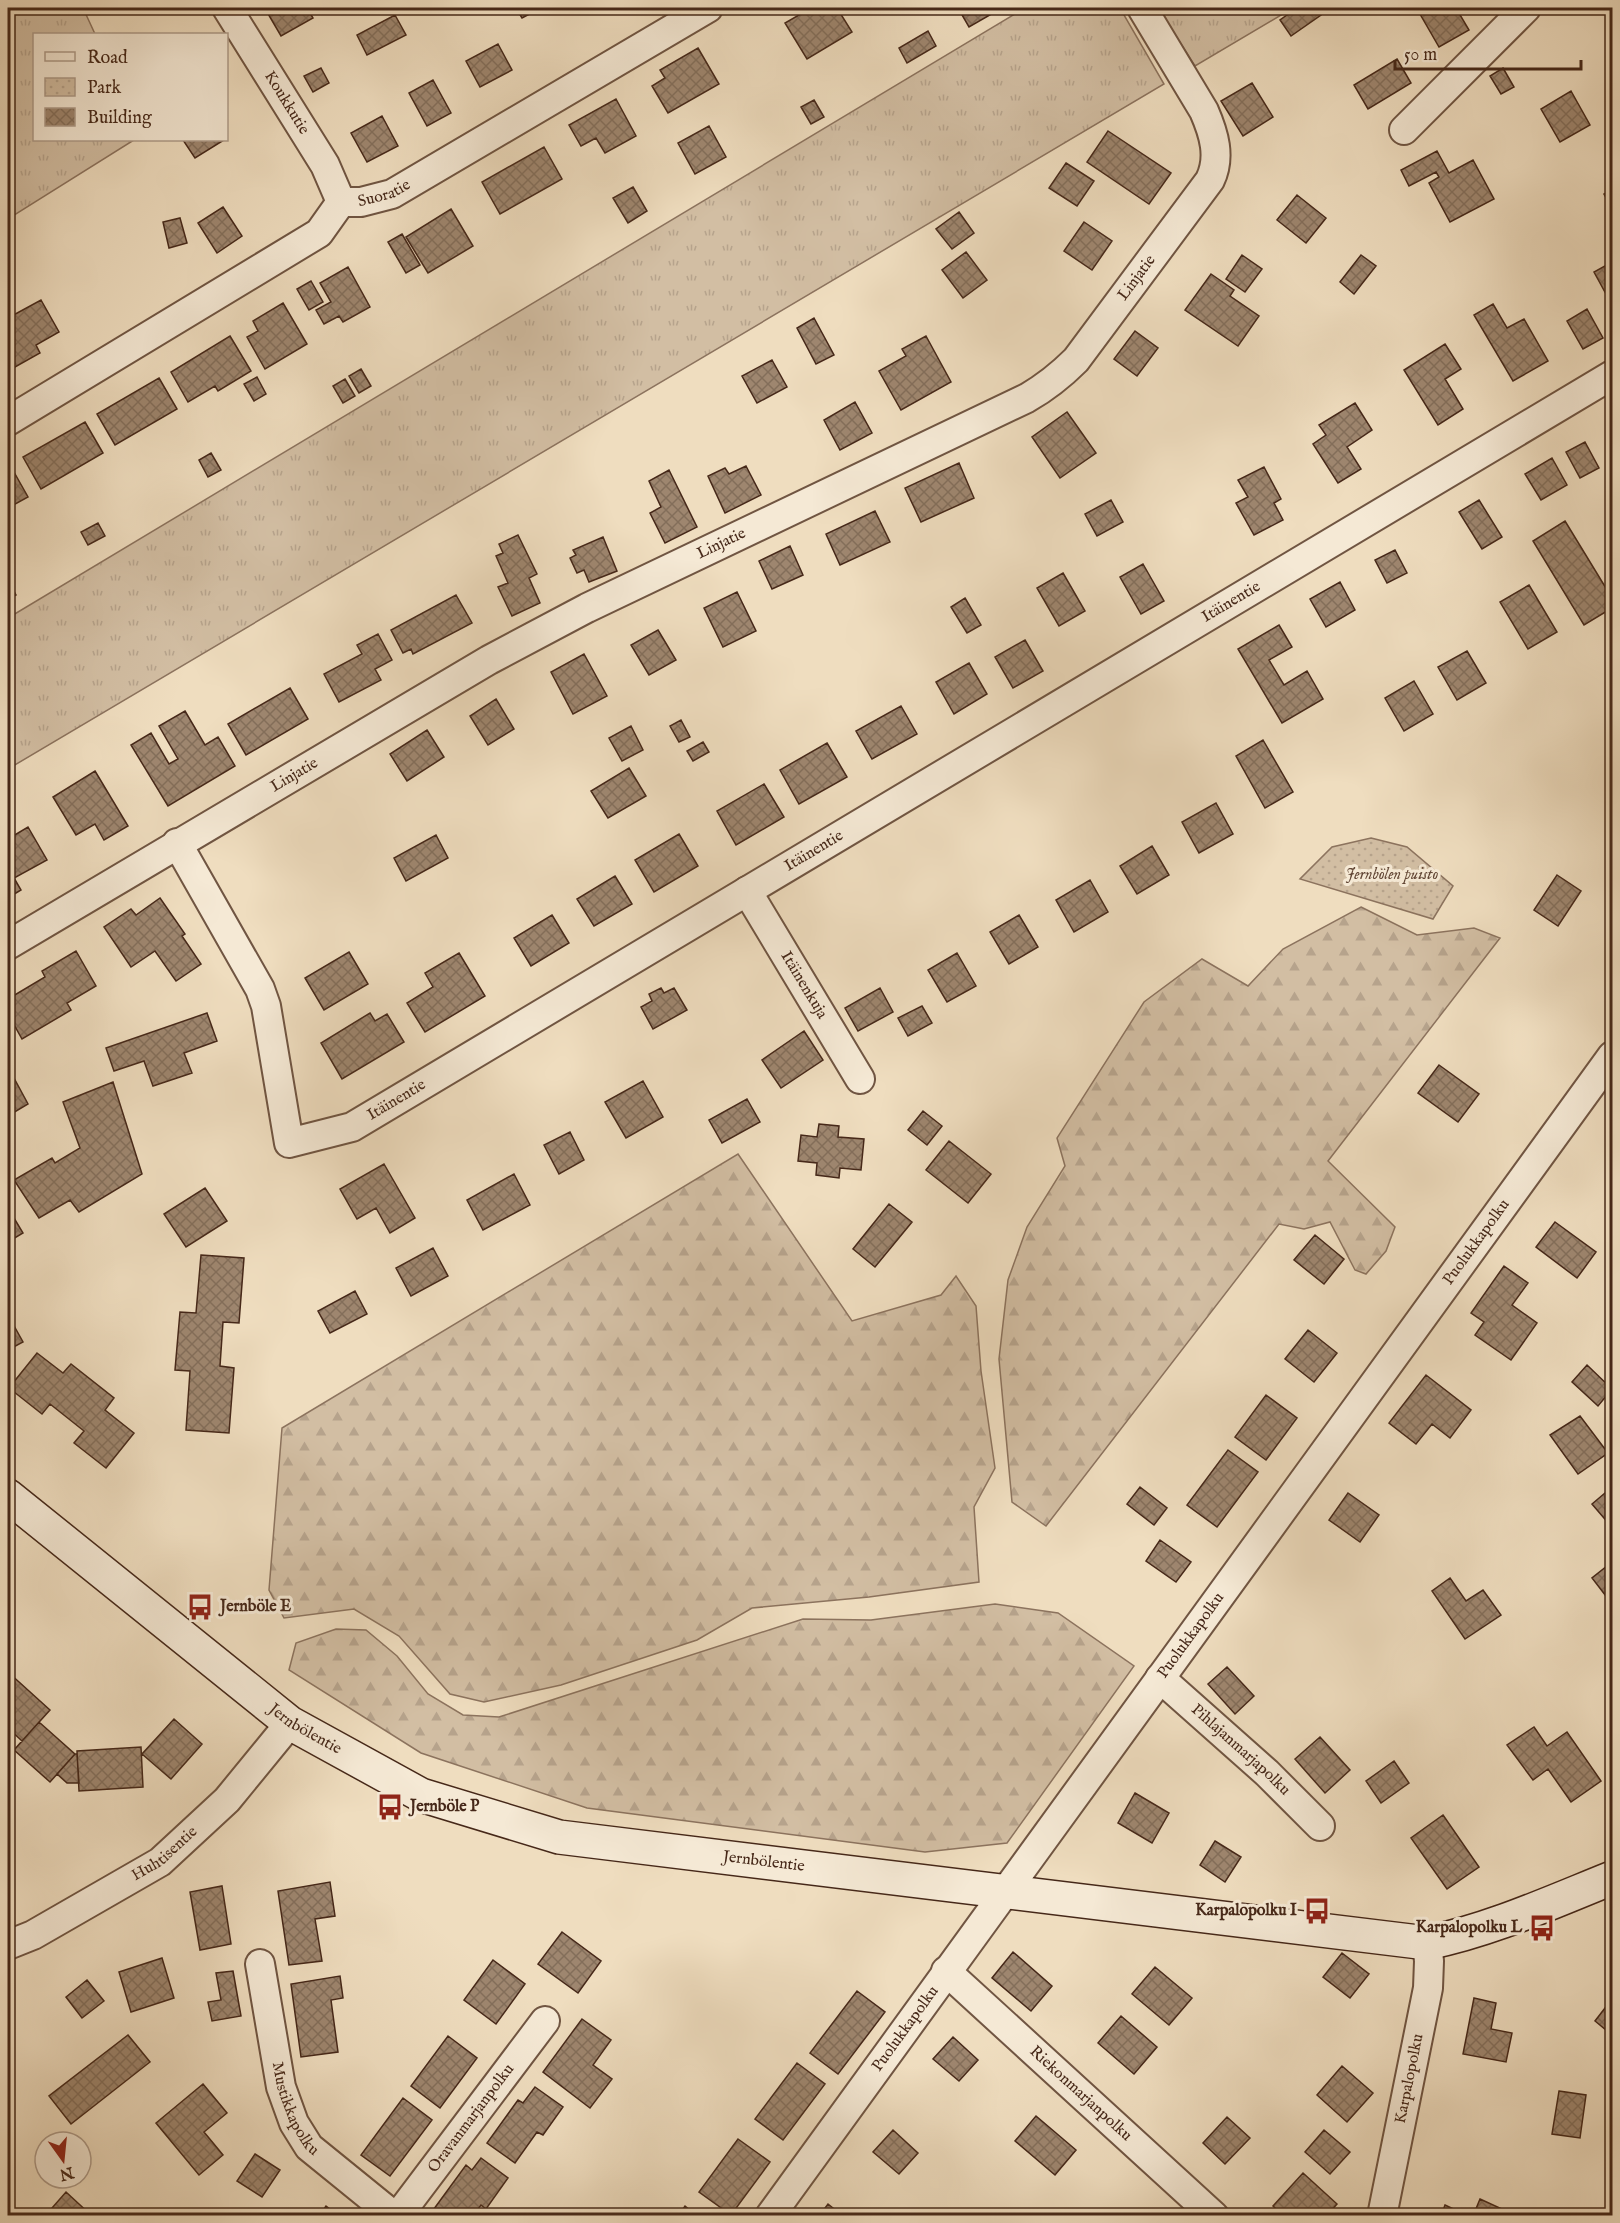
<svg xmlns="http://www.w3.org/2000/svg" width="1620" height="2223" font-family="'IM FELL English',serif">
<style>
.grass{fill:url(#grass-tufts);stroke:#8c735e;stroke-width:1.5}
.forest{fill:url(#forest-firs);stroke:#8c735e;stroke-width:1.5}
.park{fill:url(#park-dots);stroke:#8c735e;stroke-width:1.5}
.building{fill:url(#building-cross-hatch);stroke:#462819;stroke-width:1.5}
.lines{fill:none;stroke-linecap:round;stroke-linejoin:round}
.street-casing{stroke:#705542;stroke-width:32}
.secondary-casing{stroke:#462819;stroke-width:36}
.street{stroke:#f5e9d5;stroke-width:28}
.secondary{stroke:#f5e9d5;stroke-width:33}
.labels{text-anchor:middle;dominant-baseline:central;stroke-width:6;stroke-linejoin:round;paint-order:stroke}
.street-label{font-size:16px;fill:#462819;stroke:#f5e9d5}
.park-label{font-size:16px;font-style:italic;fill:#624635;stroke:#f5e9d5}
.poi-label{font-size:16px;font-weight:bold;fill:#462819;stroke:#f5e9d5;text-anchor:start}
</style>
<defs>
<pattern id="grass-tufts" width="24" height="20" patternUnits="userSpaceOnUse" patternTransform="scale(1.5)"><rect width="24" height="20" fill="#d2bea3"/><path d="M3 7l-1-3M5 7V3M7 7l1-3M15 17l-1-3M17 17v-4M19 17l1-3" fill="none" stroke="#b6a38c"/></pattern>
<pattern id="forest-firs" width="22" height="20" patternUnits="userSpaceOnUse" patternTransform="scale(1.5)"><rect width="22" height="20" fill="#d2bea3"/><path d="M5 1l3.5 6h-7zM16 11l3.5 6h-7z" fill="#b6a38c"/></pattern>
<pattern id="park-dots" width="8" height="8" patternUnits="userSpaceOnUse" patternTransform="scale(1.5)"><rect width="8" height="8" fill="#d2bea3"/><path d="M2 2h.1M6 6h.1" fill="none" stroke="#b6a38c" stroke-width="1.8" stroke-linecap="round"/></pattern>
<pattern id="building-cross-hatch" width="8" height="8" patternUnits="userSpaceOnUse" patternTransform="scale(1.5)"><rect width="8" height="8" fill="#9e866f"/><path d="M0 0l8 8M0 8l8-8" fill="none" stroke="#836e5a"/></pattern>
</defs>
<rect width="100%" height="100%" fill="#efddbf"/>
<filter id="stains"><feTurbulence type="fractalNoise" baseFrequency=".00333" numOctaves="4"/><feColorMatrix values="0 0 0 0 .2 0 0 0 0 .09 0 0 0 0 .02 0 0 0 .5 -.17"/></filter>
<radialGradient id="worn" r=".72"><stop offset=".6" stop-color="#630" stop-opacity="0"/><stop offset="1" stop-color="#630" stop-opacity=".3"/></radialGradient>
<path class="grass" d="M8,8H83L95,34H34V140H134L8,219Z
M1025,8H1120L1164,84L8,769V618Z
M1158,8H1293L1195,66Z"/>
<path class="forest" d="M1361,907L1417,935L1474,928L1500,938L1328,1161L1395,1227L1386,1251L1366,1274L1355,1270L1330,1222L1304,1229L1279,1224L1046,1526L1012,1502L999,1359L1008,1280L1027,1227L1065,1166L1057,1138L1144,1002L1202,959L1248,986L1283,949Z
M738,1154L852,1321L941,1295L956,1276L976,1306L981,1371L995,1468L974,1507L979,1582L869,1597L752,1608L697,1640L561,1685L484,1702L450,1694L399,1636L354,1609L284,1618L269,1590L282,1428Z
M995,1604L1058,1613L1134,1666L1007,1843L925,1852L587,1808L421,1753L289,1670L296,1643L336,1629L366,1630L397,1656L428,1694L463,1715L499,1717L803,1619L871,1620Z"/>
<path class="park" d="M1371,838L1407,847L1453,886L1433,919L1300,879L1332,847Z"/>
<path class="building" d="M276,8H307L313,18L281,36L267,12Z
M516,8H541L522,18Z
M811,8H837L852,32L807,59L785,23Z
M863,8H879L867,14Z
M958,8H1002L969,27Z
M1297,8H1316L1321,15L1291,36L1280,20Z
M1432,8H1456L1469,30L1439,47L1420,14Z
M395,15L406,35L367,55L357,35Z
M928,31L936,46L907,63L899,48Z
M498,44L512,70L480,87L466,61Z
M698,48L719,84L668,113L652,86L665,78L660,70Z
M1397,59L1411,83L1368,109L1354,85Z
M321,68L329,83L313,92L304,76Z
M1503,68L1514,87L1501,94L1490,76Z
M433,80L451,113L427,126L409,93Z
M1252,83L1273,117L1243,136L1221,101Z
M1571,91L1590,125L1560,142L1541,109Z
M616,99L636,136L605,153L596,138L581,146L569,125Z
M814,100L824,117L811,124L801,107Z
M382,116L398,146L367,162L351,133Z
M709,126L726,157L695,174L678,143Z
M1108,131L1171,173L1149,204L1087,162Z
M183,140H224L195,158Z
M544,147L562,179L500,214L482,182Z
M1437,151L1449,173L1473,160L1494,199L1450,222L1429,183L1439,177L1436,172L1409,186L1401,170Z
M1066,163L1094,181L1077,206L1049,188Z
M633,187L647,211L628,223L613,198Z
M1612,190V209L1604,194Z
M1297,195L1326,218L1306,243L1277,220Z
M223,207L242,236L217,253L198,223Z
M451,209L473,246L428,273L406,237Z
M959,212L974,233L952,249L936,229Z
M180,218L187,243L169,248L163,222Z
M1084,222L1112,241L1092,270L1064,251Z
M402,234L420,265L406,273L388,242Z
M966,252L987,280L963,298L942,270Z
M1242,255L1262,269L1245,292L1226,279Z
M1361,255L1376,266L1354,294L1340,282Z
M1612,262V305L1594,272Z
M348,267L370,307L343,322L339,316L324,324L316,310L331,302L320,283Z
M1211,274L1234,290L1230,296L1259,316L1238,346L1185,310Z
M311,281L323,302L309,310L297,289Z
M41,300L59,332L36,345L40,353L8,371V318Z
M283,303L307,344L265,369L247,337L258,331L253,321Z
M1493,304L1507,328L1524,319L1548,361L1513,381L1474,315Z
M1587,309L1603,338L1583,349L1567,321Z
M814,318L834,355L816,364L797,328Z
M1135,331L1158,348L1137,376L1114,359Z
M230,336L251,371L218,391L215,386L188,402L171,372Z
M926,336L951,382L901,410L879,371L906,356L902,349Z
M1445,344L1461,369L1445,379L1463,409L1438,425L1404,370Z
M772,360L787,387L757,403L742,376Z
M361,369L371,386L359,393L349,376Z
M257,377L266,394L254,401L244,384Z
M159,378L177,409L115,445L97,414Z
M345,379L355,396L343,403L333,386Z
M855,402L872,433L840,450L824,420Z
M1355,403L1372,430L1347,447L1361,469L1338,483L1313,444L1326,435L1319,425Z
M1067,412L1096,453L1060,478L1032,437Z
M85,422L103,453L41,489L23,457Z
M1585,442L1599,468L1580,478L1566,452Z
M211,453L221,470L208,477L199,460Z
M1552,458L1567,485L1541,500L1525,474Z
M959,463L974,498L921,522L905,488Z
M10,465L28,497L8,508V467Z
M746,466L761,495L725,513L708,476L725,468L729,474Z
M1264,467L1281,499L1274,503L1283,520L1254,535L1236,503L1248,497L1238,480Z
M669,470L697,527L665,543L650,513L661,507L649,481Z
M1111,500L1123,522L1097,536L1085,514Z
M1479,500L1502,537L1482,549L1459,512Z
M875,511L890,542L840,565L826,534Z
M1565,521L1612,598V608L1584,625L1533,541Z
M98,523L105,536L88,545L81,532Z
M518,535L537,574L529,578L540,603L512,616L498,587L508,583L496,556L503,553L499,544Z
M603,537L617,571L589,582L584,570L577,573L570,558L576,555L573,550Z
M790,546L803,575L772,589L759,561Z
M1395,550L1407,573L1387,583L1375,560Z
M1143,564L1164,601L1141,614L1120,577Z
M1063,573L1085,611L1059,626L1037,588Z
M9,582L16,595L8,600V583Z
M1340,582L1355,610L1326,627L1310,599Z
M1529,585L1557,632L1528,649L1500,602Z
M737,592L756,631L723,647L704,608Z
M456,595L472,623L413,654L411,649L403,653L391,630Z
M965,598L981,625L967,633L951,607Z
M1279,625L1292,647L1269,660L1284,685L1307,671L1323,699L1282,723L1238,649Z
M658,630L676,660L649,675L631,645Z
M378,634L392,660L375,669L381,680L339,702L324,674L362,654L357,645Z
M1025,640L1043,671L1013,688L995,657Z
M1467,651L1486,683L1457,700L1438,667Z
M584,654L607,696L573,714L551,672Z
M969,663L987,694L954,714L936,682Z
M1414,681L1433,714L1404,731L1385,698Z
M290,688L308,719L246,755L228,724Z
M496,699L514,729L488,745L470,716Z
M901,706L917,734L872,759L856,731Z
M185,711L205,745L218,737L235,766L168,806L131,745L151,733L169,764L178,759L159,726Z
M681,720L690,737L679,742L670,726Z
M631,726L643,750L622,761L609,738Z
M427,730L444,757L407,781L390,754Z
M1263,740L1293,792L1265,808L1236,756Z
M703,742L709,752L693,761L687,751Z
M827,743L847,777L799,804L780,770Z
M629,768L646,796L608,818L591,791Z
M95,771L128,826L104,840L95,824L76,835L53,797Z
M764,784L784,817L736,845L717,811Z
M1216,803L1233,834L1199,853L1182,822Z
M28,827L47,860L14,878L21,890L8,898V839Z
M679,834L698,866L654,892L635,860Z
M436,835L448,858L406,881L394,858Z
M1152,846L1169,875L1137,894L1120,866Z
M1557,875L1581,891L1558,926L1534,910Z
M615,876L632,904L594,926L577,899Z
M1090,880L1108,912L1074,932L1056,900Z
M160,898L185,934L182,936L201,964L176,981L155,951L131,967L104,927L131,909L136,915Z
M552,915L569,943L531,966L514,938Z
M1019,915L1038,947L1009,964L990,932Z
M76,951L96,986L67,1003L71,1010L22,1039L8,1014V999L45,977L42,971Z
M349,952L368,984L324,1010L305,978Z
M459,953L485,996L425,1032L407,1003L433,987L425,973Z
M957,953L976,986L947,1002L928,970Z
M661,988L664,993L674,988L687,1010L653,1029L641,1007L652,1001L649,994Z
M880,988L893,1012L858,1031L845,1008Z
M922,1006L932,1023L908,1036L898,1018Z
M207,1013L217,1041L184,1053L192,1073L153,1086L144,1061L114,1071L106,1048Z
M370,1013L375,1021L387,1014L404,1042L342,1079L321,1043Z
M804,1031L823,1060L781,1088L762,1060Z
M1439,1065L1479,1094L1458,1122L1418,1093Z
M14,1078L28,1104L8,1116V1082Z
M643,1081L663,1117L626,1138L605,1102Z
M113,1082L142,1174L79,1212L70,1200L39,1218L14,1180L52,1158L55,1163L80,1148L63,1102Z
M747,1099L760,1122L722,1143L709,1120Z
M923,1111L942,1126L927,1145L908,1130Z
M819,1124L839,1126L838,1137L864,1139L861,1170L840,1168L839,1178L816,1175L817,1163L798,1161L801,1135L817,1137Z
M570,1132L584,1160L559,1174L544,1145Z
M949,1141L991,1174L968,1203L926,1170Z
M384,1164L415,1218L390,1233L376,1208L357,1219L340,1189Z
M514,1174L530,1205L483,1230L467,1200Z
M205,1188L227,1221L186,1247L164,1214Z
M889,1204L912,1222L875,1267L853,1249Z
M8,1208L23,1233L8,1242Z
M1555,1222L1596,1252L1577,1278L1536,1247Z
M1315,1235L1344,1259L1324,1284L1294,1260Z
M433,1248L448,1276L411,1296L396,1268Z
M201,1255L244,1258L239,1323L223,1322L220,1366L234,1368L229,1433L186,1430L190,1371L175,1370L180,1312L196,1313Z
M1504,1266L1528,1283L1512,1305L1537,1323L1511,1360L1475,1335L1484,1322L1471,1313Z
M355,1291L367,1314L330,1333L318,1311Z
M8,1315L23,1342L8,1350Z
M1308,1330L1337,1353L1314,1382L1285,1359Z
M37,1353L63,1373L71,1364L114,1398L105,1410L134,1433L106,1468L74,1443L84,1431L50,1404L42,1414L9,1388Z
M1587,1365L1612,1389L1598,1406L1572,1382Z
M1426,1375L1471,1410L1450,1438L1432,1424L1416,1444L1389,1423Z
M1266,1395L1297,1418L1266,1460L1235,1437Z
M1580,1416L1608,1453L1578,1474L1550,1435Z
M1228,1450L1258,1472L1217,1527L1187,1505Z
M1140,1487L1167,1508L1154,1525L1127,1504Z
M1612,1487V1521L1609,1524L1592,1504Z
M1348,1493L1379,1515L1360,1542L1329,1520Z
M1160,1540L1191,1562L1176,1582L1146,1561Z
M1612,1562V1604L1592,1578Z
M1450,1578L1466,1601L1483,1590L1501,1615L1465,1639L1432,1591Z
M1227,1667L1254,1696L1235,1714L1208,1684Z
M8,1672L50,1710L22,1741L8,1728Z
M174,1719L202,1744L171,1779L142,1754Z
M39,1722L75,1754L50,1782L14,1750Z
M1534,1727L1547,1746L1567,1732L1601,1781L1571,1802L1548,1769L1533,1780L1507,1745Z
M1320,1737L1350,1770L1325,1793L1295,1759Z
M141,1747L143,1787L79,1791L77,1751Z
M75,1754H77L79,1783H67L57,1774Z
M1394,1761L1409,1783L1381,1803L1366,1781Z
M1135,1793L1169,1813L1152,1843L1118,1823Z
M1443,1815L1479,1867L1447,1889L1411,1838Z
M1215,1841L1241,1857L1225,1882L1200,1865Z
M330,1882L335,1916L315,1919L322,1961L289,1965L278,1891Z
M222,1886L231,1944L200,1950L190,1892Z
M562,1932L601,1961L578,1993L538,1964Z
M1013,1952L1052,1986L1031,2011L992,1978Z
M1342,1953L1369,1974L1350,1998L1323,1977Z
M162,1958L174,1998L131,2012L119,1972Z
M493,1960L525,1984L496,2024L464,2000Z
M1155,1967L1192,1998L1169,2025L1132,1994Z
M233,1971L241,2016L212,2021L208,2002L221,2000L216,1973Z
M340,1976L343,1998L331,2000L338,2052L301,2057L291,1984Z
M87,1980L104,2001L82,2018L66,1997Z
M857,1991L885,2012L838,2074L810,2053Z
M1474,1998L1496,2003L1491,2029L1512,2033L1506,2062L1463,2054Z
M1612,1999V2035L1595,2021Z
M1121,2016L1157,2047L1134,2074L1098,2043Z
M582,2019L611,2040L593,2065L612,2079L590,2108L543,2072Z
M128,2035L150,2062L71,2124L49,2096Z
M448,2036L477,2058L440,2108L411,2086Z
M953,2037L978,2060L959,2081L933,2059Z
M797,2063L825,2084L783,2140L755,2119Z
M1342,2066L1373,2093L1347,2122L1317,2095Z
M203,2084L227,2113L204,2132L223,2155L199,2175L156,2123Z
M535,2087L563,2107L543,2135L537,2132L515,2163L487,2143L518,2100L523,2103Z
M1559,2091L1586,2095L1580,2138L1552,2134Z
M403,2098L432,2120L390,2176L361,2155Z
M1036,2116L1076,2150L1055,2175L1015,2141Z
M1227,2117L1250,2138L1225,2164L1203,2143Z
M893,2130L918,2153L899,2174L873,2152Z
M1324,2130L1350,2152L1330,2174L1305,2152Z
M738,2139L770,2162L731,2215L699,2192Z
M255,2154L280,2170L262,2197L237,2181Z
M481,2158L508,2178L486,2209L481,2205L473,2216H434L431,2213L466,2165L472,2170Z
M1303,2173L1337,2204L1330,2212L1335,2216H1283L1273,2206Z
M66,2192L92,2216H45Z
M1480,2199L1513,2214L1512,2216H1473Z
M828,2204L843,2216H819Z
M1445,2205L1468,2216H1441Z
M326,2206L339,2216H319Z
M685,2206L697,2216H678Z"/>
<g class="lines">
<g class="street-casing">
<g id="street">
<path id="s1" d="M227,8L325,165L341,202"/>
<path d="M1404,130L1526,8"/>
<path id="s2" d="M8,421L319,233L341,202H361L392,194L708,8"/>
<path id="s3" d="M177,843L260,989L266,1006L289,1143L352,1127L1612,375"/>
<path id="s4" d="M747,891L860,1079"/>
<path id="s5" d="M8,945L489,660L587,608L1027,398C1046,387 1061,375 1076,360L1210,180C1221,157 1214,134 1204,111L1142,8"/>
<path id="s6" d="M1160,1678L1267,1773L1320,1826"/>
<path id="s7" d="M8,1945L33,1935L160,1862L227,1800L290,1723"/>
<path id="s8" d="M260,1964L281,2087L294,2123L309,2147L394,2216"/>
<path id="s9" d="M946,1971L1214,2216"/>
<path id="s10" d="M398,2216L545,2021"/>
<path id="s11" d="M770,2216L1612,1056"/>
<path id="s12" d="M1382,2216L1428,1988L1429,1961L1427,1943"/>
</g>
</g>
<g class="secondary-casing">
<g id="secondary">
<path id="s13" d="M8,1496L290,1723L421,1795L559,1837L1427,1943C1491,1930 1552,1902 1612,1878"/>
</g>
</g>
<use href="#street" class="street"/>
<use href="#secondary" class="secondary"/>
</g>
<defs>
<g id="bus-bare" transform="scale(2.07)"><path d="M-5-6H5V4H4V6H2V4H-2V6H-4V4H-5ZM-3.5-4V0h7V-4ZM-3.5 1.2v1.5H-2V1.2ZM2 1.2v1.5H3.5V1.2Z" fill="#8f2418" stroke="#f5e9d5" stroke-width="2.5" paint-order="stroke"/></g>
</defs>
<g fill-rule="evenodd">
<use href="#bus-bare" x="200" y="1607"/>
<use href="#bus-bare" x="390" y="1807"/>
<use href="#bus-bare" x="1317" y="1911"/>
<use href="#bus-bare" x="1542" y="1928"/>
</g>
<g class="labels">
<g class="street-label">
<text stroke="none"><textPath href="#s1" startOffset="112">Koukkutie</textPath></text>
<text stroke="none"><textPath href="#s2" startOffset="446">Suoratie</textPath></text>
<text stroke="none"><textPath href="#s5" startOffset="1322">Linjatie</textPath></text>
<text stroke="none"><textPath href="#s5" startOffset="819">Linjatie</textPath></text>
<text stroke="none"><textPath href="#s3" startOffset="1414">Itäinentie</textPath></text>
<text stroke="none"><textPath href="#s5" startOffset="333">Linjatie</textPath></text>
<text stroke="none"><textPath href="#s3" startOffset="928">Itäinentie</textPath></text>
<text stroke="none"><textPath href="#s4" startOffset="110">Itäinenkuja</textPath></text>
<text stroke="none"><textPath href="#s3" startOffset="442">Itäinentie</textPath></text>
<text stroke="none"><textPath href="#s11" startOffset="1203">Puolukkapolku</textPath></text>
<text stroke="none"><textPath href="#s11" startOffset="717">Puolukkapolku</textPath></text>
<text stroke="none"><textPath href="#s13" startOffset="378">Jernbölentie</textPath></text>
<text stroke="none"><textPath href="#s6" startOffset="108">Pihlajanmarjapolku</textPath></text>
<text stroke="none"><textPath href="#s7" startOffset="182">Huhtisentie</textPath></text>
<text stroke="none"><textPath href="#s13" startOffset="862">Jernbölentie</textPath></text>
<text stroke="none"><textPath href="#s11" startOffset="231">Puolukkapolku</textPath></text>
<text stroke="none"><textPath href="#s12" startOffset="140">Karpalopolku</textPath></text>
<text stroke="none"><textPath href="#s9" startOffset="182">Riekonmarjanpolku</textPath></text>
<text stroke="none"><textPath href="#s8" startOffset="150">Mustikkapolku</textPath></text>
<text stroke="none"><textPath href="#s10" startOffset="122">Oravanmarjanpolku</textPath></text>
</g>
<g class="park-label">
<text x="1392" y="875">Jernbölen puisto</text>
</g>
<g class="poi-label">
<text x="220" y="1607">Jernböle E</text>
<text x="410" y="1807">Jernböle P</text>
<text x="1297" y="1911" text-anchor="end">Karpalopolku I</text>
<text x="1522" y="1928" text-anchor="end">Karpalopolku L</text>
</g>
</g>
<rect width="1620" height="2223" fill="none" stroke="#efddbf" stroke-width="30"/>
<rect x="9" y="9" width="1602" height="2205" fill="none" stroke="#462819" stroke-width="3"/>
<rect x="15" y="15" width="1590" height="2193" fill="none" stroke="#462819" stroke-width="1.5"/>
<rect x="33" y="33" width="195" height="108" fill="#f5e9d5" stroke="#af9c8a" stroke-width="1.5"/>
<rect x="45" y="52" width="30" height="9" fill="#f5e9d5" stroke="#af9c8a" stroke-width="1.5"/>
<text x="87" y="63" font-size="18" fill="#462819">Road</text>
<rect x="45" y="78" width="30" height="18" fill="url(#park-dots)" stroke="#af9c8a" stroke-width="1.5"/>
<text x="87" y="93" font-size="18" fill="#462819">Park</text>
<rect x="45" y="108" width="30" height="18" fill="url(#building-cross-hatch)" stroke="#af9c8a" stroke-width="1.5"/>
<text x="87" y="123" font-size="18" fill="#462819">Building</text>
<g transform="translate(63 2160) rotate(165)"><circle r="28" fill="#f5e9d5" stroke="#af9c8a" stroke-width="1.5"/>
<path d="M0-4.5L10 22L0 15L-10 22Z" fill="#8f2418"/>
<text y="-9" font-size="16" font-weight="bold" text-anchor="middle" fill="#462819">N</text>
</g>
<path d="M1395 60v9h186v-9" fill="none" stroke="#462819" stroke-width="3"/>
<text x="1404" y="60" font-size="18" fill="#462819" stroke="#f5e9d5" stroke-width="4.5" paint-order="stroke">50 m</text>
<rect width="100%" height="100%" filter="url(#stains)"/>
<rect width="100%" height="100%" fill="url(#worn)"/>
</svg>
